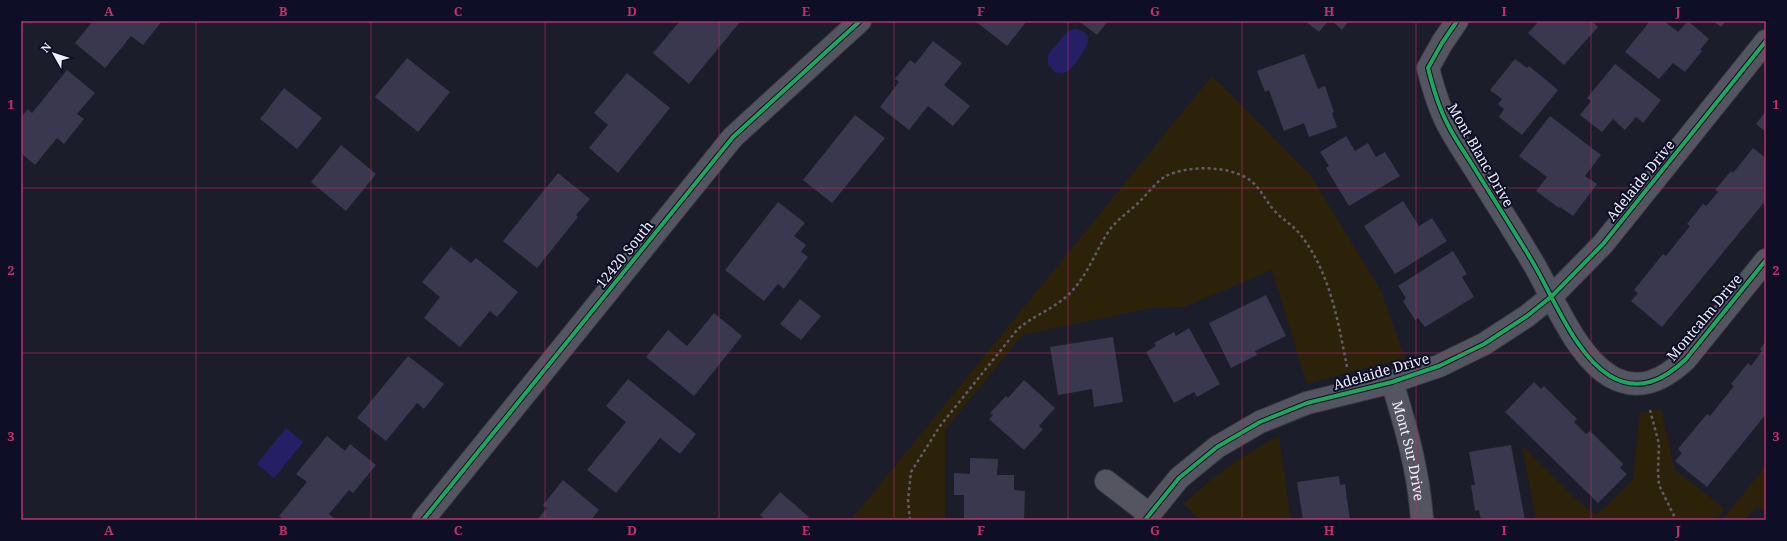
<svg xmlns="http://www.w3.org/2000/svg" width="1787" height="541" font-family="'Noto Serif',serif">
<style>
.green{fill:#2c220a}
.water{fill:#252066}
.building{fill:#39384e}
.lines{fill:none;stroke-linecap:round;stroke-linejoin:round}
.street-casing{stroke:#393b44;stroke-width:24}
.path{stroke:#5d5e67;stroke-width:2.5;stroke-dasharray:3 3;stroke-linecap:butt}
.street{stroke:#545560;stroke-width:22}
.cycleway-casing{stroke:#0e0e26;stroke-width:6}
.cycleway{stroke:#20a55d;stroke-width:4}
.grid{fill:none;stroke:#c62e6b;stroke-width:1;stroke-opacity:0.55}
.labels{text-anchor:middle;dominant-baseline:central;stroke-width:4;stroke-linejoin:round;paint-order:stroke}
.street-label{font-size:14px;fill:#edeffd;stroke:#0e0e26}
.neatline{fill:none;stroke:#c62e6b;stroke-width:1.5}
.grid-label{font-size:13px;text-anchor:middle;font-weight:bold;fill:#c62e6b}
</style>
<rect width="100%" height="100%" fill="#1c1d2a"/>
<path class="green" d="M1212,76L1311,176L1381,291L1405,358L1307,384L1272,270L1184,307L1151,308L1022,335L945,430V520H851Z
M1661,409L1675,470L1725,509L1716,520H1536L1522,446L1576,499L1595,515L1607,506L1633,480L1640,413Z
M1279,436L1291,520H1200L1184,504C1212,476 1244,454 1279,436Z
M1766,466V512L1756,507L1745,520H1722Z"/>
<path class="water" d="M1074,29C1099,32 1085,51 1076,62C1073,66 1070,71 1064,73C1061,74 1058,73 1055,72L1048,64V55L1067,32Z
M286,428L303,442L274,478L257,464Z"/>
<path class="building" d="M93,21H162L143,45L131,36L105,68L75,43Z
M680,21L740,22L689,84L653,53Z
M975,21H1027L1007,46Z
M1080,21H1108L1097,35L1080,22Z
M1305,21H1328L1319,32Z
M1332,21H1349L1342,30Z
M1539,21H1592L1598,27L1564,65L1528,33Z
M1650,21H1664L1678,32L1688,21L1709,39L1700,50L1702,51L1685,72L1673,63L1659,79L1625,52Z
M1713,21H1726L1721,27Z
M933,41L962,63L944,85L970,106L953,126L928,106L909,130L880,107L899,82L895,79L910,60L915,64Z
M1304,54L1318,89L1325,86L1334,112L1332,113L1337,127L1309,137L1304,123L1284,131L1269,90L1265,92L1257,71Z
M407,58L450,92L418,132L375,97Z
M1515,59L1527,68L1529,66L1558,90L1522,135L1499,117L1504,109L1498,104L1502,99L1490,90Z
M1615,64L1661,100L1643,123L1636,117L1625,130L1613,119L1602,132L1580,115L1591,101L1587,98Z
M67,70L95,93L77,114L84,119L64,144L57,138L35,165L21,153V117L28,109L32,113Z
M627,73L670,108L618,173L589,148L608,125L594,113Z
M284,88L322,118L297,149L260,119Z
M1766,111V132L1756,124Z
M855,115L885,138L832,203L803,180Z
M1550,116L1601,155L1585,176L1597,184L1573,216L1560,207L1559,208L1536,191L1547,177L1519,156Z
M1346,136L1355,151L1368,143L1376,157L1385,152L1400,176L1349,206L1326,168L1329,166L1320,152Z
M341,145L376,174L346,211L311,182Z
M1753,148L1766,158V200L1662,327L1631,301L1638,293L1634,290L1663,254L1666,256L1690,226L1687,224L1703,204L1706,206L1718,192L1715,190L1731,171L1733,173Z
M558,173L590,199L576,215L578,217L537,268L503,241Z
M1403,201L1419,226L1432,218L1447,241L1395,274L1364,226Z
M778,202L805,223L794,236L806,245L801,252L808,257L784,289L778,284L764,301L725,270Z
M451,247L471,263L476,258L518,292L497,317L490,311L460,347L424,318L440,297L422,282Z
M1453,251L1467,274L1462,277L1474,297L1425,327L1418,318L1415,320L1403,301L1406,298L1398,286Z
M1266,295L1286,336L1255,351L1257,355L1231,368L1209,323Z
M800,299L821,316L801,340L780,324Z
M714,313L742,336L694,396L646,357L668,330L687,346Z
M1189,328L1220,384L1197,397L1194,392L1174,403L1146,352L1156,346L1154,343L1174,332L1176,336Z
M1113,337L1123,402L1094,407L1092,389L1058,395L1050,347Z
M1766,341V414L1707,487L1675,461L1682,453L1678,449L1707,414L1710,416L1734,386L1731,384L1748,363L1751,366L1762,351L1760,349Z
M408,356L444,384L424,409L417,403L386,441L357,418Z
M628,379L696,434L680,454L660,438L616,493L587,470L626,422L606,406Z
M1024,380L1055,408L1039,426L1043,429L1024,450L989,419L993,415L990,413L1006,396L1008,398Z
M1534,382L1541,389L1544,386L1577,419L1574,422L1586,434L1590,431L1623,464L1620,468L1627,474L1598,503L1505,412Z
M327,436L345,451L350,444L376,465L353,493L349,490L329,514L336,520H284L279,516L307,482L296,474Z
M1511,445L1525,520H1481L1479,510L1475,511L1471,485H1475L1469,452Z
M970,458L998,459L997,475H1014V490L1025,491L1024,520H964V495H954V473L970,474Z
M1339,476L1340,485L1345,484L1350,520H1303L1297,482Z
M563,480L599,510L591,520H537L547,508L543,505Z
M780,492L809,517L806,520H766L760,515Z"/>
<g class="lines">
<g class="street-casing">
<g id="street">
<path d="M1457,21L1442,43L1428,68C1433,88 1438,106 1448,125C1455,139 1465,153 1473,166C1493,198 1513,229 1532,261C1553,296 1575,355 1610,376C1639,393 1664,380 1686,359L1766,260"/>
<path id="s1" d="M1392,382C1406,427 1419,473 1422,520"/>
<path d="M1106,481L1149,514"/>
<path d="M423,520L733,137L860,21"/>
<path d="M1145,520L1179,478L1217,447L1260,422L1307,403L1392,382L1439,366L1484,344L1527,316L1552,296L1603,244L1766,41"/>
</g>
</g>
<path class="path" d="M1650,410L1659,444L1658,471L1659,485L1676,520
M910,520L908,500L911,472L940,426L1017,330C1032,316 1054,309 1069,294C1090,273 1095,250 1111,228C1120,217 1133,209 1142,199C1149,192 1157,181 1166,176C1188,165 1231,165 1251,181C1261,189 1265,200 1273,209C1281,219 1292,224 1300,234C1330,272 1338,321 1347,367"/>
<use href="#street" class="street"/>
<g class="cycleway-casing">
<path id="cycleway" d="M1457,21L1442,43L1428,68C1433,88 1438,106 1448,125C1455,139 1465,153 1473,166C1493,198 1513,229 1532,261C1553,296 1575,355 1610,376C1639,393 1664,380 1686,359L1766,260
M423,520L733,137L860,21
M1145,520L1179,478L1217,447L1260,422L1307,403L1392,382L1439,366L1484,344L1527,316L1552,296L1603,244L1766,41"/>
</g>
<use href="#cycleway" class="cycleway"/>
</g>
<path class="grid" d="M196,21V520M371,21V520M545,21V520M719,21V520M894,21V520M1068,21V520M1242,21V520M1416,21V520M1591,21V520M21,188H1766M21,353H1766"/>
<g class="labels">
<g class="street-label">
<text transform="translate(1481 155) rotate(60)">Mont Blanc Drive</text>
<text transform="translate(1640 180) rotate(-51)">Adelaide Drive</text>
<text transform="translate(624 254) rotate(-51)">12420 South</text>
<text transform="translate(1704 317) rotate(-50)">Montcalm Drive</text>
<text transform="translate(1381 371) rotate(-16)">Adelaide Drive</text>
<text stroke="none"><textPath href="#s1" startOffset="71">Mont Sur Drive</textPath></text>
</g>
</g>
<rect width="1787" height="541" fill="none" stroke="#0e0e26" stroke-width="44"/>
<g transform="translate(54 54) rotate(309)" stroke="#0e0e26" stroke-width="3" paint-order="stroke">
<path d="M0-3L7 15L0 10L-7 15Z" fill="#edeffd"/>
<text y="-6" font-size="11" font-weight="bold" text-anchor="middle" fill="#edeffd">N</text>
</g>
<rect x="22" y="22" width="1743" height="497" class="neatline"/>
<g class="grid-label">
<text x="109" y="16">A</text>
<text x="283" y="16">B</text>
<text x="458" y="16">C</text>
<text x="632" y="16">D</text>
<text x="806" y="16">E</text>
<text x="981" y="16">F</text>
<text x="1155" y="16">G</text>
<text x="1329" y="16">H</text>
<text x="1504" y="16">I</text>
<text x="1678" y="16">J</text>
<text x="11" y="109">1</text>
<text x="1776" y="109">1</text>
<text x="11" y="275">2</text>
<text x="1776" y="275">2</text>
<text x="11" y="441">3</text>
<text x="1776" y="441">3</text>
<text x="109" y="535">A</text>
<text x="283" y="535">B</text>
<text x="458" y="535">C</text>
<text x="632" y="535">D</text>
<text x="806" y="535">E</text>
<text x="981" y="535">F</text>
<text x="1155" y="535">G</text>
<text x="1329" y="535">H</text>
<text x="1504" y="535">I</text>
<text x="1678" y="535">J</text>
</g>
</svg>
